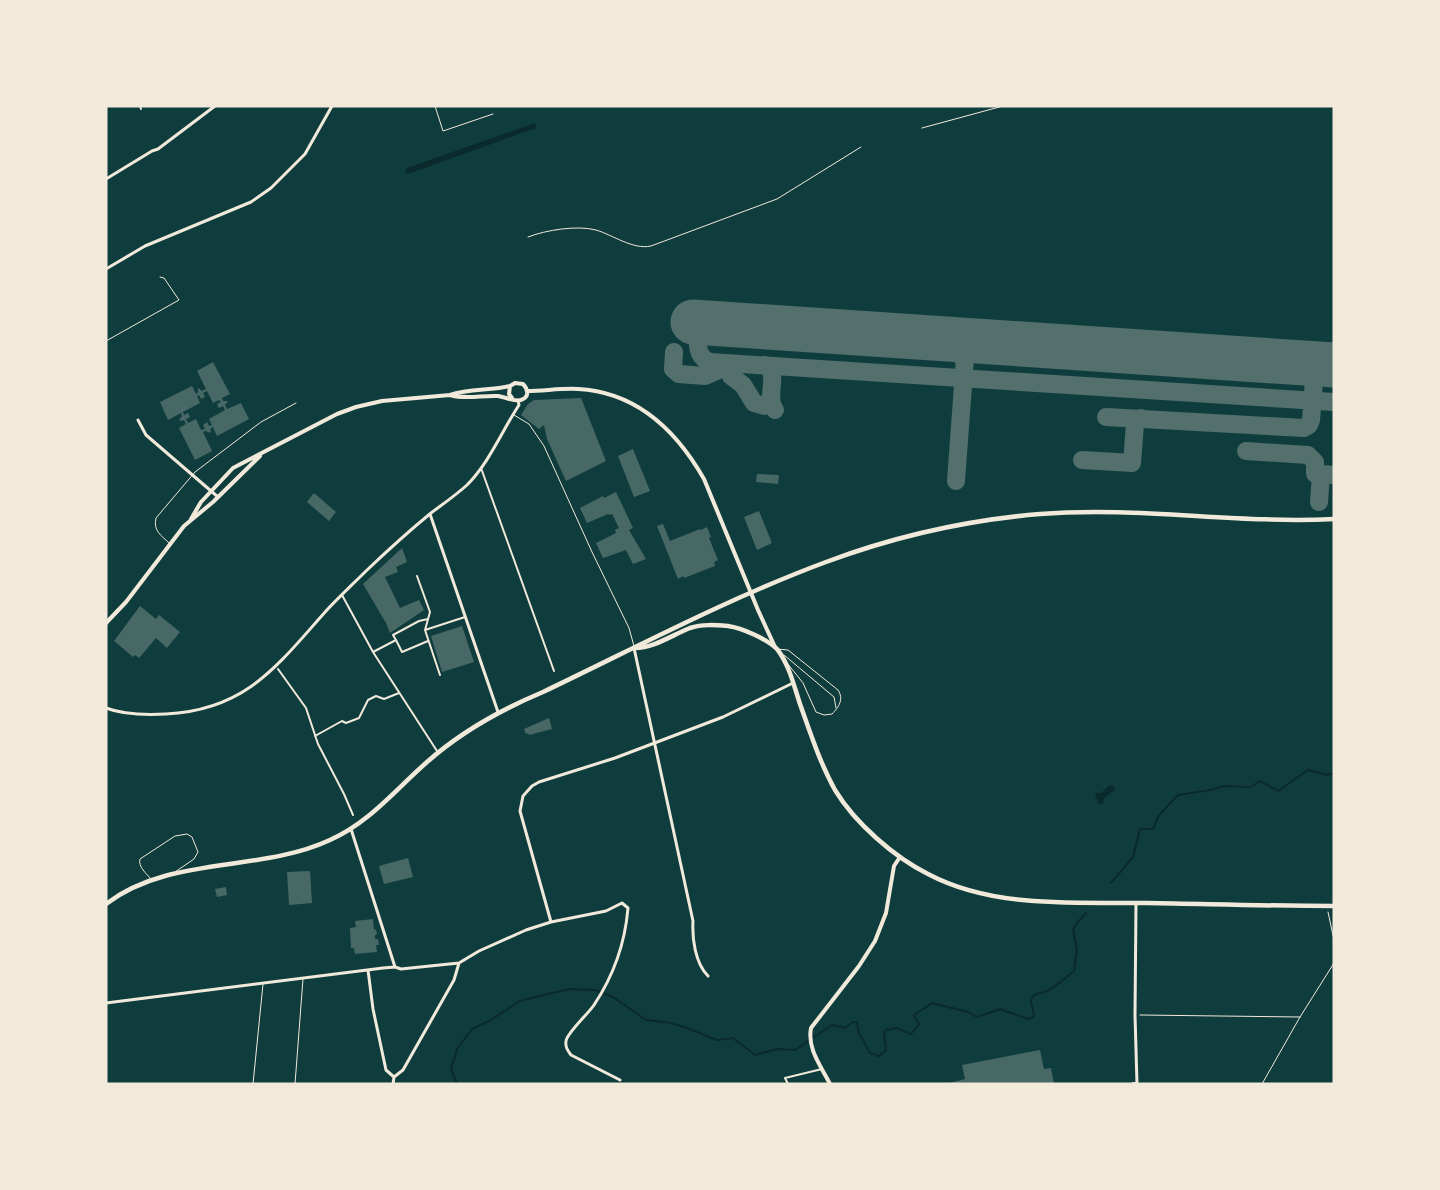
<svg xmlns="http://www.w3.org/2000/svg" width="1440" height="1190" font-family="Poppins,sans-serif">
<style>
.water{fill:#0a2a2b}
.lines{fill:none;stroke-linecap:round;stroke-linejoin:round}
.stream{stroke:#0a2a2b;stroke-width:2}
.taxiway{stroke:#53706d;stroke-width:18}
.runway{stroke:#53706d;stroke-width:45}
.building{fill:#486865;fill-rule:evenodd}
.path{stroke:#f1e9da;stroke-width:1}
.service{stroke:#f1e9da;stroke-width:1}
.pedestrian{stroke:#f1e9da;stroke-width:2}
.minor{stroke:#f1e9da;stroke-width:3}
.tertiary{stroke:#f1e9da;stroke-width:4}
.secondary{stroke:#f1e9da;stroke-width:4.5}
</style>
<rect width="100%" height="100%" fill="#0f3d3e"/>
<path class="water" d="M535,123L536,128L408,174L405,172L407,168Z
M1110,785L1114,786L1115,790L1104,798L1103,804H1098L1095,793H1101Z"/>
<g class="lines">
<path class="stream" d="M1111,883L1133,857L1140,829H1153L1159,815L1178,795L1210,790L1224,786L1251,787L1260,781L1278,791L1308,770L1327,775L1334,773
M457,1084L451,1069L457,1049L472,1029L489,1021L520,1001L547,994L571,989L596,990L613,997L646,1020L671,1023L687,1028L717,1040L733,1038L755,1055L777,1049L795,1050L832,1025L845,1028L853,1022H857L859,1033L870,1053L879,1056L886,1050L884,1033L886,1030L897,1028L911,1034L919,1024L914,1015L932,1003L968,1012L977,1017L1000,1009L1028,1019L1034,1017C1034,1011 1031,1006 1031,1001C1033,992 1041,994 1047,991C1057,986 1066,977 1074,971L1077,949L1073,930L1077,923L1086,913"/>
<path class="taxiway" d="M715,324L703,328C695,339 696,357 710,362L1334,402
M943,339C955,342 964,348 964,362
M674,352L673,369L679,374L705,376L730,365
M736,364L731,367V376L743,385L754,403L764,406L769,404L771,401
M765,365C781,373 764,396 775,410
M1314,380C1318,371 1324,367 1334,365
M1106,417L1304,428L1309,425L1311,420L1314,380L1309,368L1295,363
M1246,451L1308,455L1315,462V474H1321
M1082,460L1132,463L1135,424L1138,419L1141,418
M956,481L965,358C969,347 975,343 986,342
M1319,502L1321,474L1334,475"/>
<path class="runway" d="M693,322L1334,365"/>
</g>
<path class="building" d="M213,362L230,394L222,398L223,401H228L225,405L227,409L241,403L249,419L217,436L213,427L210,429L211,431L210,433L206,431L203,432L212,451L195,460L179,428L186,424L184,420L181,421L179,420L182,416L181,413L168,420L160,402L192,386L196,394L198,392V388L202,391L206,389L197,371ZM207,391L213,403L219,400L221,402L217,404L219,408L223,406L225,410L209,419L212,425L209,426L207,422L203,425L205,429L201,430L196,419L188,423L186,419L190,417L188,413L184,415L183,412L200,403L197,396L199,395L201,399L205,397L203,393Z
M581,398L606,461L566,481L547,439L544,425L539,429L521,415L528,404L534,400Z
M633,449L650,491L634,497L618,456Z
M757,474L779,475L778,484L756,482Z
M616,492L633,528L629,530L646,559L633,564L626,550L603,558L596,543L616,533L615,530L619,528L612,514L609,515L608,514L587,523L580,508L603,496L604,498Z
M314,493L336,512L329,521L307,502Z
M759,511L772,543L757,550L744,517Z
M663,524L670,541L700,529L701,530L707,527L711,537L709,538L718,560L714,562L715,566L684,578L683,576L678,579L657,526Z
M402,548L407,562L396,567L398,572L385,577L400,608L419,600L424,610L390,633L386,623L363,584Z
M140,606L156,619L159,615L180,632L167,648L156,638L139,658L135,655L133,657L114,641Z
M462,626L474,662L442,672L431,636Z
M549,718L552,729L529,735L528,733L526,734L524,729Z
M408,858L413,877L384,884L379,866Z
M310,871L312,903L289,905L287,872Z
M226,887L227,895L217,897L215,889Z
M373,919L374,930L376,929L377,934L375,935V939H378L379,945H376L377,952L355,954L354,948H351L350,928L356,927L355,921Z
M1040,1050L1044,1069L1051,1068L1054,1084H945L965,1079L962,1065Z"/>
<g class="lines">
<path class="path" d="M435,106L443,131L493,114
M922,128L1003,106
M106,341L179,300L164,278L160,277
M1328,912L1334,940
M1140,1015L1300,1017
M1262,1084L1300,1017L1334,963"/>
<path class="service" d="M528,237C546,230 577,225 596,230C613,235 633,250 651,246L777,199L861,147
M514,415L529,424L544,446L592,552L629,628L634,646
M169,543C161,535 153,531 156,518L195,472L261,422L296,403
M776,649L788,650L838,690C844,699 839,707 832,714L824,715L816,712L803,683Z
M784,655L834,697L836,708
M151,879C146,873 138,867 140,859L175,836L187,834L192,837L198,852L194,859L175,872
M253,1084L263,984
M295,1084L303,979"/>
<path class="pedestrian" d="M140,106L141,109
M481,468L554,671
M417,576L430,612L425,630L440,675
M342,595L373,652L437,751
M425,630L465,617
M396,640L393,635L419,621L428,619
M373,652L396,640L402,652L428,641
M278,669L306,708L318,744L344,794L353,815
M315,736L342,721L346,723L359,718L368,700L376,696L384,699L399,693
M788,1084L785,1078L822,1069"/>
<path class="minor" d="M106,179L152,151L158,149L215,106
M106,269L145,246L251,202L271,188L305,154L332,106
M138,420L146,435L218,497
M430,514L498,712
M634,648L693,921C692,938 695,963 708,976
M106,708C124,715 147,715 166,714C246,710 277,666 326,611C339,597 353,584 366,571C387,551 409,531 431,513C443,504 456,495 467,485C489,463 502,431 519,405L518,401
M351,829L395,967
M1136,903L1135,1015L1137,1084
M551,922L520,811L523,796L532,786L539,782L615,758L723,717L793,683
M368,970L373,1009L386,1070L394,1077
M106,1003L383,968L395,967L401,969L459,963L479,951L526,930L551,922L606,911L622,903L628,908C625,944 614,975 594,1005C588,1014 567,1033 566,1041C565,1047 568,1051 571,1055L620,1080
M393,1084L394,1077L403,1070L454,980L459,963
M1132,1084L1137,1083"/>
<path class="tertiary" d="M527,391C544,391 561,388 578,389C636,392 676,430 704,479L758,610L775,647
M450,395C466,400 482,395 498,396C505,397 515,402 521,400C530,397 528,389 523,384L515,383L510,386L509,394L512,398
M191,519L201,502L233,468L337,414L356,407L382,401L450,395C469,388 491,391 510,386
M106,623L126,602L184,526L213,502L260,456
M830,1084C821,1066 807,1049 811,1028L859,966L875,941L886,913L894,866L900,857"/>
<path class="secondary" d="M635,648C654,648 672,635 690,628C702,624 715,625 728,626C742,628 767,639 777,649C789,664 794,686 800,704C810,732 820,763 835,790C855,823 894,857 928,874C994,909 1075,902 1148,903C1210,904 1272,906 1334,906
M106,904C170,855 259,873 330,840C370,822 395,790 427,762C462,731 500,710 543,692C637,647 729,598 826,562C893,537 968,520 1040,514C1138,506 1236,524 1334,519"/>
</g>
<rect width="1440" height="1190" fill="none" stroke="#f1e9da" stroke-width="215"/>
</svg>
